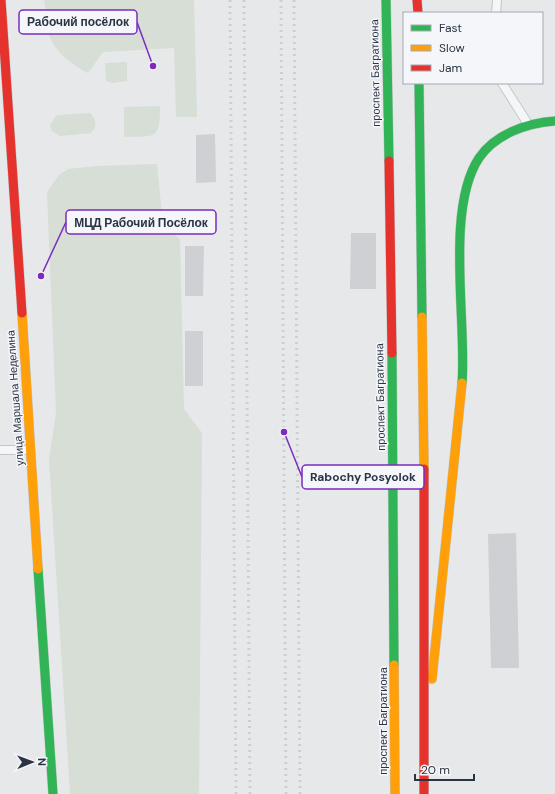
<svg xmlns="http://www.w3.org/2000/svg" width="555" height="794" viewBox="0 0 555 794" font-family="'DM Sans',sans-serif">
	<rect width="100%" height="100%" fill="#e6e8ea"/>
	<!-- green -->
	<path fill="#d6ded6" d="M44,0H194L197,117H176L174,48L103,52L88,73C72,65 52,50 48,31C46,21 46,10 44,0Z
		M127,62V81L112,83L106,81L105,63Z
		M160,106C160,140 156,136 124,137V107Z
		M90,113C96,119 98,126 91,133L60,136L52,131L50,125L57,115Z
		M157,164L163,226L180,239L184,409L202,433L199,794H70L49,459L56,413L47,192L59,175L68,169L97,166Z"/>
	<!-- building -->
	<path fill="#ced0d3" d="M215,134L216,182L196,183V135Z
		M351,233H376V289H350Z
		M185,246H204L203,296H185Z
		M185,331H203V386H185Z
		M516,533L519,668H491L488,534Z"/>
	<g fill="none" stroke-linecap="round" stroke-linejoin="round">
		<defs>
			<path id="lane" d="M496,13L497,0
				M502,83L528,124
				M0,450H29"/>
			<path id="fast" d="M386,0L389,161
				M419,83L422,317
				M392,353L394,665
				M462,383C467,323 445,209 479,158C495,134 527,123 555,121
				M38,569L53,794"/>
			<path id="slow" d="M22,313L38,569
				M422,317L424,469
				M394,665L395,794
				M432,679L462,383"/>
			<path id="jam" d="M1,0L22,313
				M417,0L418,13
				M389,161L392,353
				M424,469V794"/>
		</defs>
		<!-- lane casing -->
		<use href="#lane" stroke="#c4c6c8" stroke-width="10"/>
		<!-- fast casing -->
		<use href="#fast" stroke="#c4c6c8" stroke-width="10"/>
		<!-- slow casing -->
		<use href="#slow" stroke="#c4c6c8" stroke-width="10"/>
		<!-- jam casing -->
		<use href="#jam" stroke="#c4c6c8" stroke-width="10"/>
		<!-- lane -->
		<use href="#lane" stroke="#f5f6f7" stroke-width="8"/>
		<!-- fast -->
		<use href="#fast" stroke="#30b455" stroke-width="9"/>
		<!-- slow -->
		<use href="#slow" stroke="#ff9f0a" stroke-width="9"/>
		<!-- jam -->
		<use href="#jam" stroke="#e5322d" stroke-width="9"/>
		<!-- rail -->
		<path stroke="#cecfd2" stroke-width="3" stroke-dasharray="2 4" stroke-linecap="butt" d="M230,0L236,794
			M244,0L250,794
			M281,0L286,794
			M294,0L300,794"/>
	</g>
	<g text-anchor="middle" stroke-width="3" stroke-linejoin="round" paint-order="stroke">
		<!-- street labels -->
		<g font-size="11" fill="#2b3445" stroke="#f4f6f9">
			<text transform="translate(375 73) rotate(-91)" y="4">проспект Багратиона</text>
			<text transform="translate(380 397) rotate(-91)" y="4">проспект Багратиона</text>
			<text transform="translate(15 398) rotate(-94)" y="4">улица Маршала Неделина</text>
			<text transform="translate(383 721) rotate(-90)" y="4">проспект Багратиона</text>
		</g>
	</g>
	<!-- callouts -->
	<path fill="none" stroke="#7b2cbf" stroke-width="1.5" d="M153 66L137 22M41 276L66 222M284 432L302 477"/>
	<g fill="#7b2cbf" stroke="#f4f6f9" stroke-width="1.5">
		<circle cx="153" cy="66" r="4"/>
		<circle cx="41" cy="276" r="4"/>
		<circle cx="284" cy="432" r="4"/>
	</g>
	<g fill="#f4f6f9" stroke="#7b2cbf" stroke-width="1.5">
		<rect x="19" y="10" width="118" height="24" rx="4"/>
		<rect x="66" y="210" width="150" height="24" rx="4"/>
		<rect x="302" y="465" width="122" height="24" rx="4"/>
	</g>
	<g font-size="12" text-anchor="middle" font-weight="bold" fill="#2b3445">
		<text x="78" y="26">Рабочий посёлок</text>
		<text x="141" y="227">МЦД Рабочий Посёлок</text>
		<text x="363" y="481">Rabochy Posyolok</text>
	</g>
	<!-- legend -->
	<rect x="403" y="12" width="140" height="72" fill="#f4f6f9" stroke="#a4a8b1"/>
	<rect x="411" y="25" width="20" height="6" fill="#30b455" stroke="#a4a8b1"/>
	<text x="439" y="32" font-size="12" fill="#2b3445">Fast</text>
	<rect x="411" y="45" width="20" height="6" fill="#ff9f0a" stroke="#a4a8b1"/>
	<text x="439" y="52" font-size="12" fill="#2b3445">Slow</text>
	<rect x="411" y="65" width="20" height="6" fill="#e5322d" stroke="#a4a8b1"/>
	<text x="439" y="72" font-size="12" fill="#2b3445">Jam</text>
	<!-- north arrow -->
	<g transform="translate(32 762) rotate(89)" stroke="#f4f6f9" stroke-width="3" paint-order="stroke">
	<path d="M0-3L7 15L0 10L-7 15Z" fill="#2b3445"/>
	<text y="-6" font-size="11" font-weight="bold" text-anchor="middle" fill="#2b3445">N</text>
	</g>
	<!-- scale -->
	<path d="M415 774v6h59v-6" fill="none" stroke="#2b3445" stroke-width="2"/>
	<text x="421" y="774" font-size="12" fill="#2b3445" stroke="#f4f6f9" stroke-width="3" paint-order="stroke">20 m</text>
</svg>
